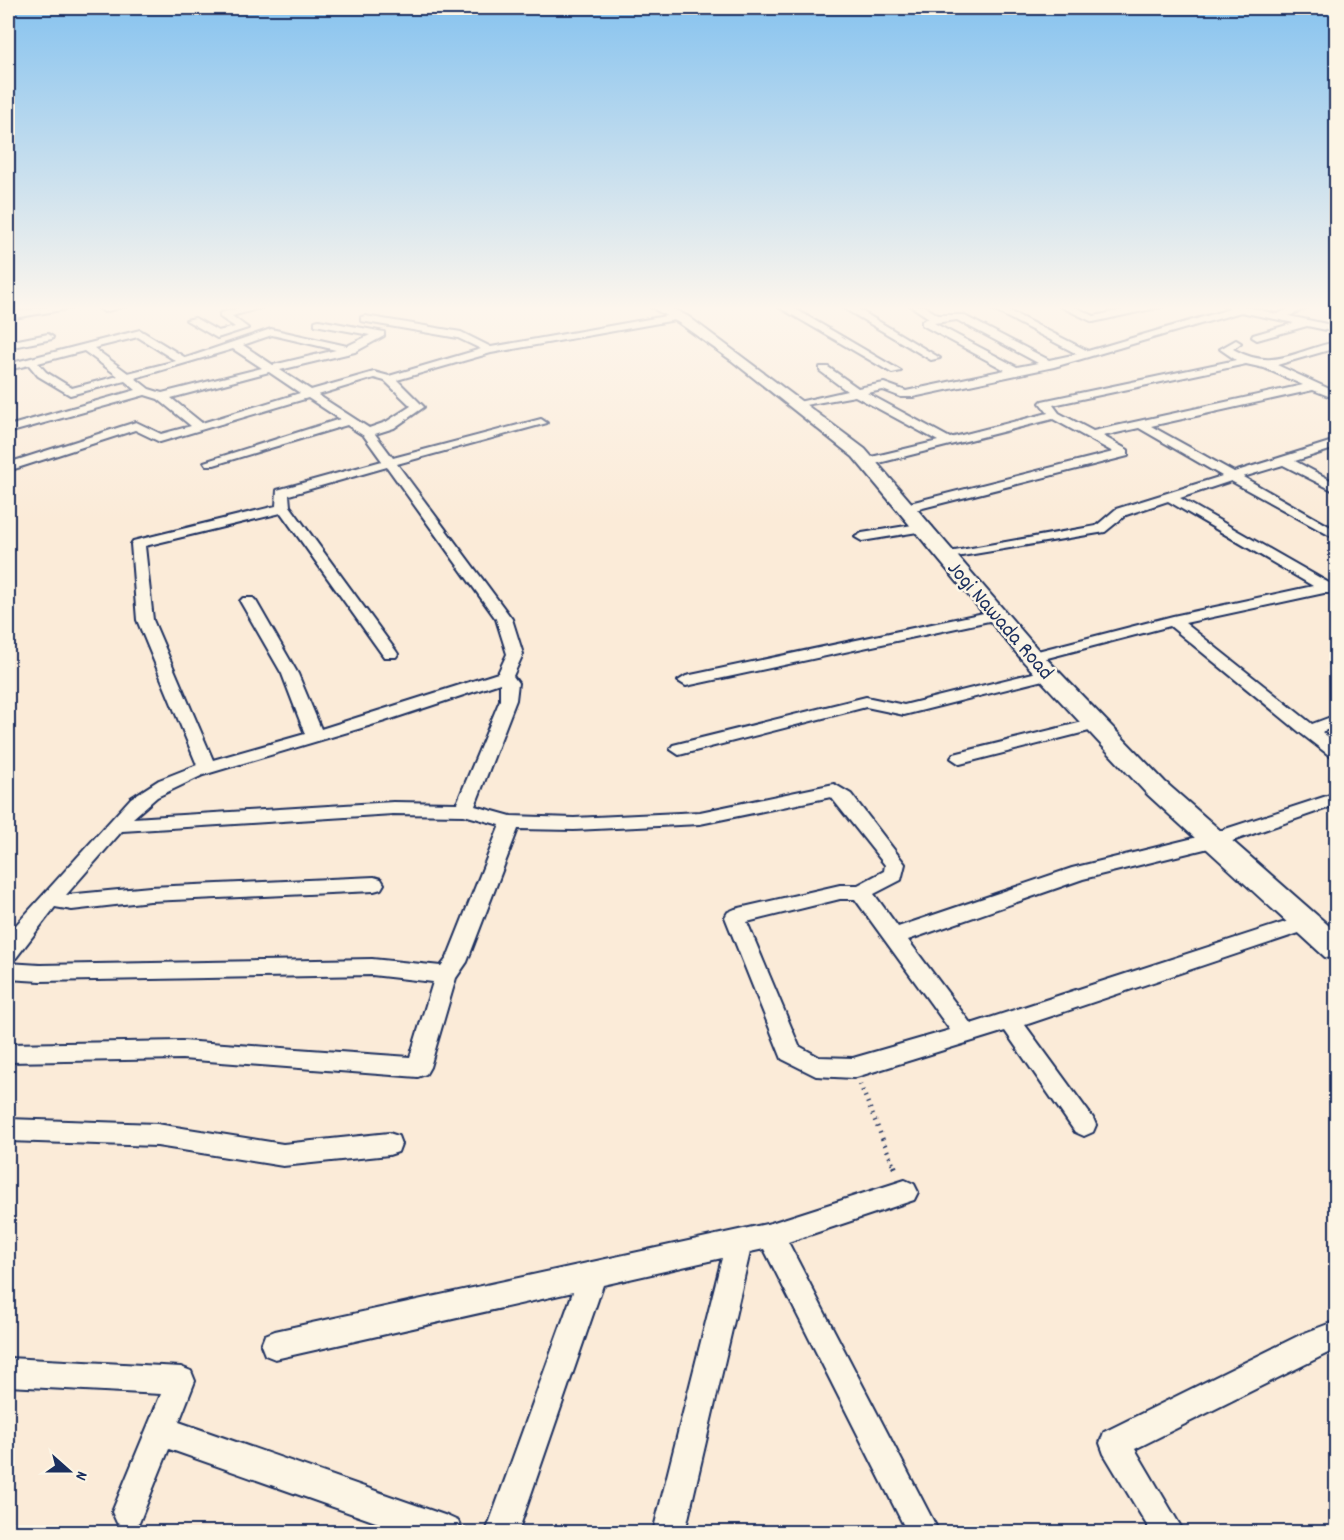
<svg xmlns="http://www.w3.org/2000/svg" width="1344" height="1540" viewBox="0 0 1344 1540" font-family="Dekko,sans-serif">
	<rect width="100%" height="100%" fill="#fbebd8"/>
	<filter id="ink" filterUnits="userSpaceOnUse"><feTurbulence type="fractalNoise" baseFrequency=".0167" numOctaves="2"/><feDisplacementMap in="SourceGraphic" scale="12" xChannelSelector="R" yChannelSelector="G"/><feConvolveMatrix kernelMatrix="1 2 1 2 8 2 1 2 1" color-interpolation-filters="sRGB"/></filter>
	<g filter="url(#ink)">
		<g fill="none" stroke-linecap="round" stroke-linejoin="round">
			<defs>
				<path id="street" d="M55,306H85L8,319V313Z
					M96,306H126L104,312Z
					M248,306H267L232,316L248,328L217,338L186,320L195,318L218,331L235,327L220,317V313Z
					M777,306H790L901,371L892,373Z
					M840,306H853L940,358L931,360Z
					M911,306H924L938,315H963L1049,360L1077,354L986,306H999L1088,351L1230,309L1223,306H1243L1277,314L1296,306H1311L1289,316L1336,326V332L1307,326L1257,340L1252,337L1253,335L1294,323L1241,312L1054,367L913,397H901L883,390L867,393L950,438L1048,413L1040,403L1042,401L1236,360L1220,349L1236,340L1241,343L1233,349C1274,372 1295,350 1336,342V348L1277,365L1336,392V399L1313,390L1151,426L1234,472L1336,440V448L1295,461L1336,483V492L1283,465L1243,477L1336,530V539L1231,481L1180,498L1329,583L1336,582L1335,593H1324L1185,623L1312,724L1336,715V726L1322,732L1336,743V757L1330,756L1303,735L1170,626L1032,662L1026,660L1024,657L1026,654L1173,616L1313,586L1168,501L1126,515L1105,532L944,559L942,556L949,552L1096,526L1116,509L1222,476L1139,428L1103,436L1128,450V456L907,512L902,511V505L1113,452L1053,419L867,466L863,465V459L938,441L855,396L794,407V403L847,391L820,371V367H828L858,388L884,383L906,391L1005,370L922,325V321L929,318ZM957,320L1038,363L1017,367L934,323ZM1246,364L1264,368L1303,385L1093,431L1059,413L1053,405Z
					M1059,306H1073L1094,316L1142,306H1165L1093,322Z
					M677,314L682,317L681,319L491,353L397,380L424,407L394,428L375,434L393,458L541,419L547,423L397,464L512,619L523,654L513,676L518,683L516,700L475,806L511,816L574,818L700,812L834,784L851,794L905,864L901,880L874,894L898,927L1072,868L1210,834L1336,793V805L1221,845L1083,879L908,940L971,1024L1307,915L1314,918L1317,923L1314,928L1025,1025L1093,1118L1096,1125L1093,1132L1084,1136L1075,1132L1005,1031L853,1078L816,1076L782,1059L725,917L728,912L735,909L840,885H858L884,871L885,865L831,797L700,824L574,830L518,829L467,962L456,978L430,1067L426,1074L418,1077L182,1059L8,1062V1044L182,1041L410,1057L433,982L372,975L40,981L8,979V963L40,965L372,959L441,966L447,958L500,825L464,815L393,814L122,831L66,895L150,887L374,877L381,879L384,884L381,889L374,891L150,901L72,910L55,907L16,958L8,960V936L16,925L131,798L159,780L197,765L137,620L131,544L133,541L276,506L277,490L382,461L364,436L347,425L214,465H206L204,462L340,419L308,398L160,442L135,430L8,471V463L136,422L161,434L191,426L158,399L145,395L8,433V426L136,390L125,381L70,395L38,376L29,365L8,370V364L140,330L186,358L271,329L347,346L370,335L315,325V321L319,320L384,332V336L355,352L280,370L311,390L374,372L389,376L481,349L458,338L361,321V317L365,316L461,332L491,347ZM272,335L336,350L273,365L243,345ZM138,337L176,361L128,373L94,348ZM233,349L262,368L162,393L149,389L135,378ZM84,351L118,376L72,388L46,372L38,363ZM269,372L300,393L202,423L171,398ZM374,378L385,381L411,406L386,422L369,428L318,395ZM387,467L496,619L507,654L498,673L321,729L298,674L256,601L253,598H243L240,601L282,674L305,734L213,760L153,620L145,546L281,513L384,657H396L398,654L396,651L290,506L289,495ZM500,683V700L457,803L393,802L133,818L157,797L203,775L385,721ZM840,899H855L950,1030L853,1058L819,1057L799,1046L747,922Z
					M48,334L53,337L52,339L8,348V342Z
					M925,523L932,527L930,530L862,541L855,537L862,533Z
					M998,610L1006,615L1003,618L686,686L678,681L686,676Z
					M1049,669L1055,671L1057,674L1055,677L904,715L866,707L679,755L670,749L673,745L866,697L904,705Z
					M1095,719L1104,724L1101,728L960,764L951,758L954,754Z
					M8,1119L157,1124L283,1144L389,1133L398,1136L401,1144L398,1152L389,1155L283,1166L157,1146L8,1141Z
					M905,1180L914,1184L918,1192L914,1200L788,1242L939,1532H907L764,1249L750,1252L685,1532H653L722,1258L603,1285L518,1532H486L573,1292L275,1359L265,1355L261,1345L265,1335L275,1331L771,1223Z
					M1336,1321V1349L1135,1449L1184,1532H1151L1104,1454L1100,1443L1104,1432L1302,1334Z
					M8,1358L181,1367L191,1371L195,1381L179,1422L447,1516L458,1521L463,1532H404L169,1449L139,1523L128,1528L117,1523L112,1512L161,1394L8,1386Z"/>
				<path id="secondary" d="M649,306H668L689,317L865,449L1040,652L1165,782L1336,932V960L1325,957L1147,794L1024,662L853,457L731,360L679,323Z"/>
			</defs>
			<!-- street casing -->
			<use href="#street" stroke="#1b2f5e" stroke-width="4"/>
			<!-- secondary casing -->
			<use href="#secondary" stroke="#1b2f5e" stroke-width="4"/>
			<!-- path-far1 -->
			<path stroke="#1b2f5e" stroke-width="4.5" stroke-dasharray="1.5 5" stroke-linecap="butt" d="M860,1084L894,1167"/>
			<!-- path -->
			<path stroke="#1b2f5e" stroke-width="6" stroke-dasharray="2 7" stroke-linecap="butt" d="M894,1166L897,1174"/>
			<!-- street -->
			<use href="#street" fill="#fcf5e5" fill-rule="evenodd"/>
			<!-- secondary -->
			<use href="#secondary" fill="#fcf5e5" fill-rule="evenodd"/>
		</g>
	</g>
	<!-- sky -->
	<linearGradient id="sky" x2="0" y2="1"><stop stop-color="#87c3ef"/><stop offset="0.59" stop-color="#fdf6ed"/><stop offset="1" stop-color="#fdf6ed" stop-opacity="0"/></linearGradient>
	<rect width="1344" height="522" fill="url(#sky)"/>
	<g text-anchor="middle" stroke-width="5" stroke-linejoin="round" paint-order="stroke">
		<!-- street labels -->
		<g font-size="22" fill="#1b2f5e" stroke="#fcf5e5">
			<text transform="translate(1002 619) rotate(49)" y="8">Jogi Nawada Road</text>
		</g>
	</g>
	<!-- margin -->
	<rect width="1344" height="1540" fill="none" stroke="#fcf5e5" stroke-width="30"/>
	<rect x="15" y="15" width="1314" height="1510" fill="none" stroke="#1b2f5e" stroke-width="2" filter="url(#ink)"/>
	<!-- north arrow -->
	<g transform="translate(69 1471) rotate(111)" stroke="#fcf5e5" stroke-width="4.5" paint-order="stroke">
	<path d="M0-4.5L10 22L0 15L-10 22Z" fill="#1b2f5e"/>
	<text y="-9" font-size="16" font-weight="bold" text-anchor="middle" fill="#1b2f5e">N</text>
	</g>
</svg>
